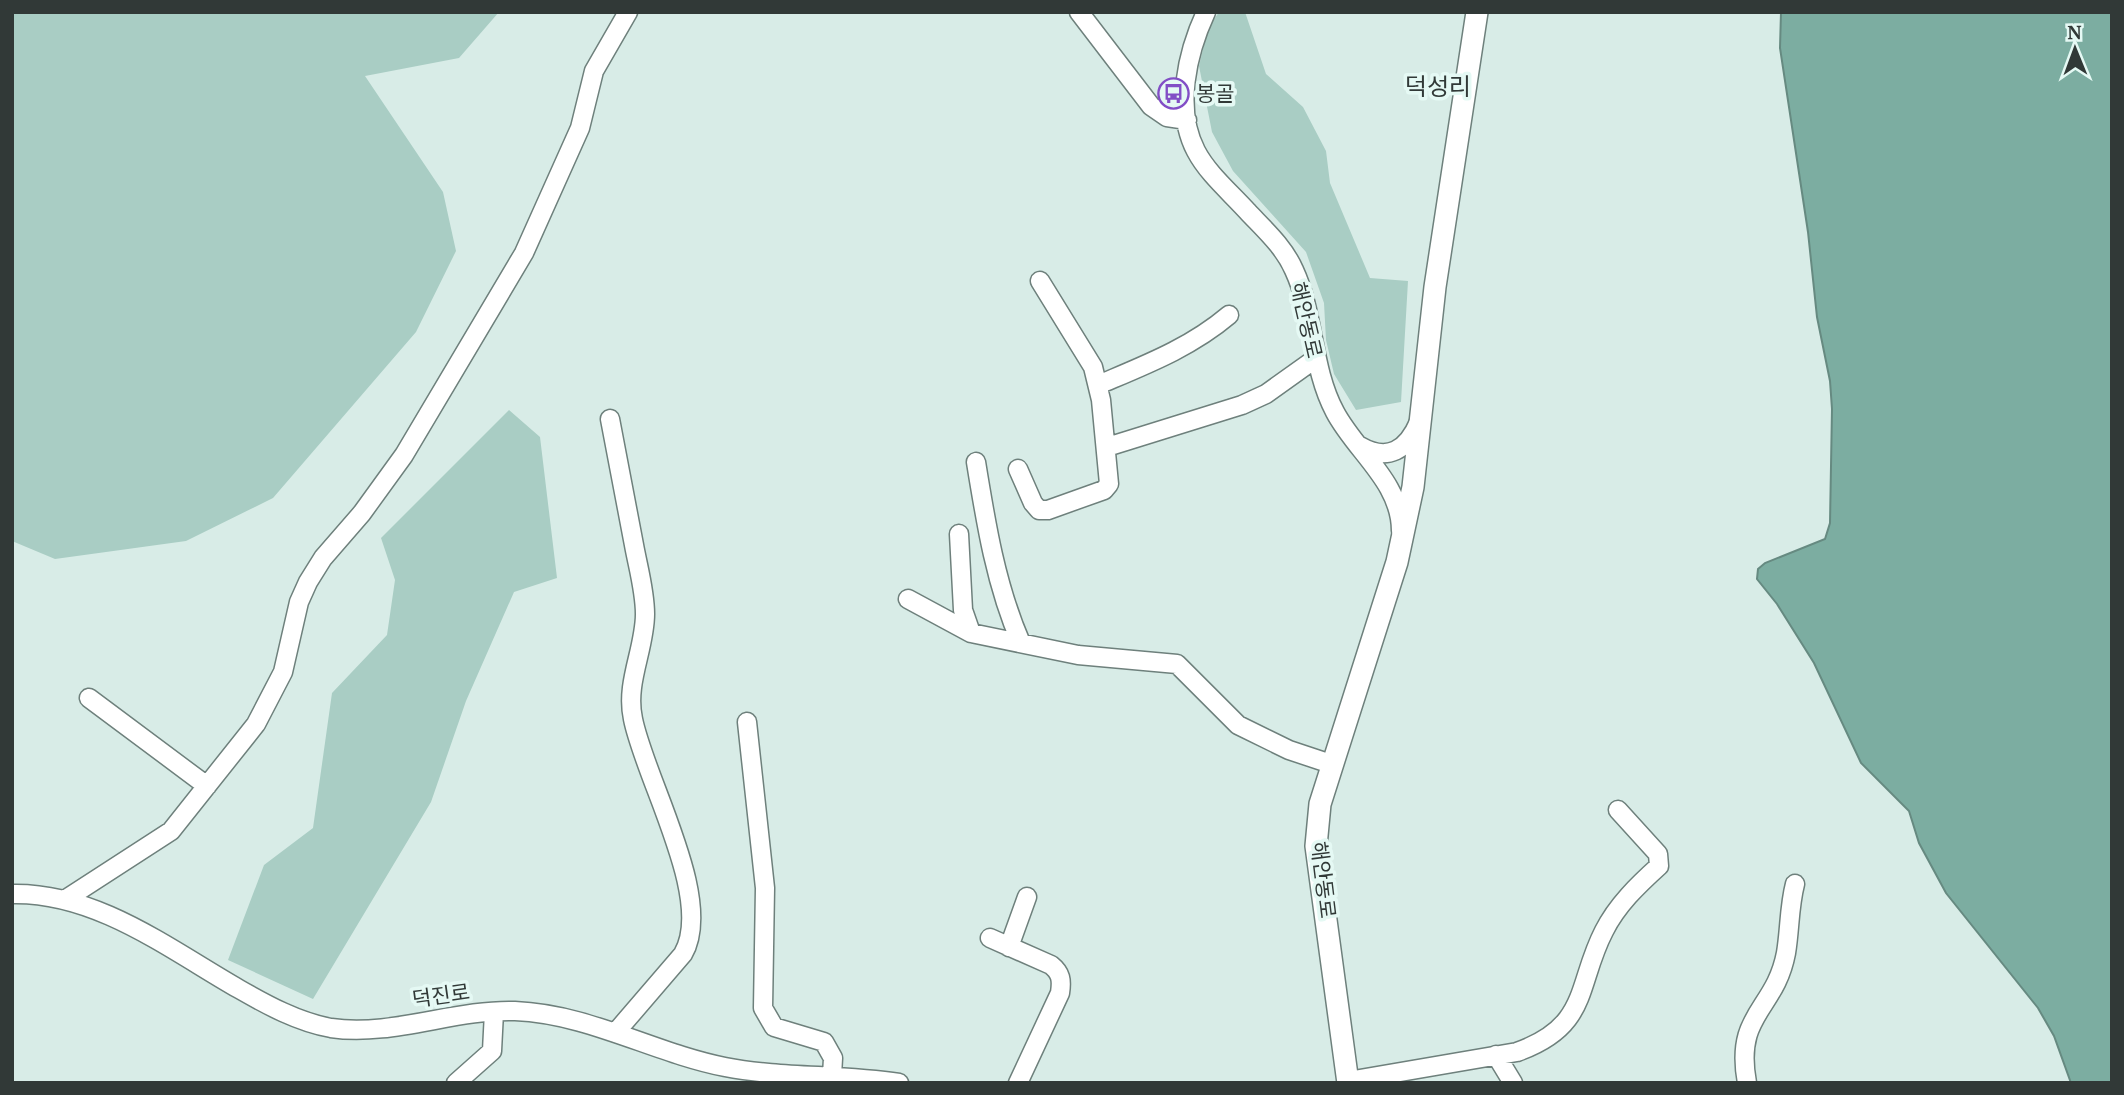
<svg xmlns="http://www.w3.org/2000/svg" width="2124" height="1095" viewBox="0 0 2124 1095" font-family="'PT Serif','Noto Sans KR',serif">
	<rect width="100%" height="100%" fill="#d8ece7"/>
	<!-- green -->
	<path fill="#a9cdc4" d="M12,12H499L459,58L365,76L443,192L456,251L416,332L273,498L186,541L55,559L12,541Z
		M1219,12H1245L1266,74L1303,107L1326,151L1330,183L1370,278L1408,281L1401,402L1356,410L1334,374L1326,340L1324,303L1306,252L1233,171L1212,132L1199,66L1208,28Z
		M509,410L540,437L557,578L514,592L466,701L431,802L313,999L228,960L264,865L313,828L332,693L387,635L395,580L381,538Z"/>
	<!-- water -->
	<path fill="#7cada1" stroke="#668a81" stroke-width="2" d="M1781,12H2112V1083H2071L2054,1036L2038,1008L1946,893L1919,843L1909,811L1861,763L1814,663L1777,604L1757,579L1758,569L1765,563L1825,539L1830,523L1832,409L1830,381L1817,317L1808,232L1780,48Z"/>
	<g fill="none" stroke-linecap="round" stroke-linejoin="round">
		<defs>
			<path id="minor" d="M1079,12L1151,106L1167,117L1187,120
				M1206,12C1187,53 1174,109 1196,151C1208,174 1231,193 1248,212C1265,230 1284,247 1294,270C1315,315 1311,367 1335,412C1356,452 1401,482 1401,531
				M1098,385C1145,365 1190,348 1229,315
				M610,419C618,461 626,503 634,545C638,567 645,591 645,614C645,649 625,683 633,719C645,780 715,899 683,954L616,1032
				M1360,446C1388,462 1407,450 1419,422
				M1107,447L1242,405L1266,394L1315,359
				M976,462C986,524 996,586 1021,643
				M1018,469L1033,503L1039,510H1048L1104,490L1109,484L1101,400L1093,367L1040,281
				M959,534L963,610L971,633
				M908,599L971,633L1078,655L1177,664L1238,725L1289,750L1331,764
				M89,698L207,786
				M747,722L765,888L763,1008L774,1027L824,1042L833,1058L832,1076
				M12,894C96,892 169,949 239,989C267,1005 298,1022 331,1028C392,1037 454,1009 515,1011C589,1014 654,1053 725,1067C782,1078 841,1074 899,1083
				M66,899L171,831L256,724L283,672L299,602L308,582L323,558L362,513L404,455L524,253L580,128L594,71L628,12
				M990,938L1051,965C1061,973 1062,980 1060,993L1018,1083
				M1009,947L1027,897
				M1496,1055L1513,1083
				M1348,1081L1517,1052C1590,1026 1576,985 1604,931C1617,905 1638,885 1659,866L1658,854L1618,810
				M456,1083L492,1051L494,1012
				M1747,1083C1734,1013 1775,1011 1786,953C1790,929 1789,907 1795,884"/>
			<path id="major" d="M1348,1083L1316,846L1320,804L1397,562L1413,487L1435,287L1477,12"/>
		</defs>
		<!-- minor casing -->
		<use href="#minor" stroke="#6e807c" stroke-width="21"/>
		<!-- major casing -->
		<use href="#major" stroke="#6e807c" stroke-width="24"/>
		<!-- minor -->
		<use href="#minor" stroke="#fff" stroke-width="18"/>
		<!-- major -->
		<use href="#major" stroke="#fff" stroke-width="21"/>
	</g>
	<!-- icons -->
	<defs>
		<symbol id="bus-ring" viewBox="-11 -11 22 22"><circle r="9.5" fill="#e5f9f4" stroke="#824ec6" stroke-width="1.5"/><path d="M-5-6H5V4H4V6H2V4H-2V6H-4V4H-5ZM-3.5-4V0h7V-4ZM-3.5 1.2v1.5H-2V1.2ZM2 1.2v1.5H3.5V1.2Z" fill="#824ec6"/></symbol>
	</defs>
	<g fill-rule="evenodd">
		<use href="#bus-ring" x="1156" y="76" width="35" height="35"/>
	</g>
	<g text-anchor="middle" stroke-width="7" stroke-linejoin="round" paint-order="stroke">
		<!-- poi labels -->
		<g font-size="21" fill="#313937" stroke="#e5f9f4" text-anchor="start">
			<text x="1196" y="101">봉골</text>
		</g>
		<!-- street labels -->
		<g font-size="21" fill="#313937" stroke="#e5f9f4">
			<text transform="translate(1306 320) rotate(77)" y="7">해안동로</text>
			<text transform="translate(1323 880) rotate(83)" y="7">해안동로</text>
			<text transform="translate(441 996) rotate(-8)" y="7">덕진로</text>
		</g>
		<!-- quarter labels -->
		<g font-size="24" fill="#313937" stroke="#e5f9f4">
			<text x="1438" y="95">덕성리</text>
		</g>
	</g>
	<!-- border -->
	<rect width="2124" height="1095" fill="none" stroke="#313937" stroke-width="28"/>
	<!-- north arrow -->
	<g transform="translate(2075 49) rotate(359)" stroke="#e5f9f4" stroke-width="5" paint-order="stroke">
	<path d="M0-5L12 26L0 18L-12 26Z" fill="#313937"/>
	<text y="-10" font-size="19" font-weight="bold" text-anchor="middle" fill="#313937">N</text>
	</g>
</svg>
